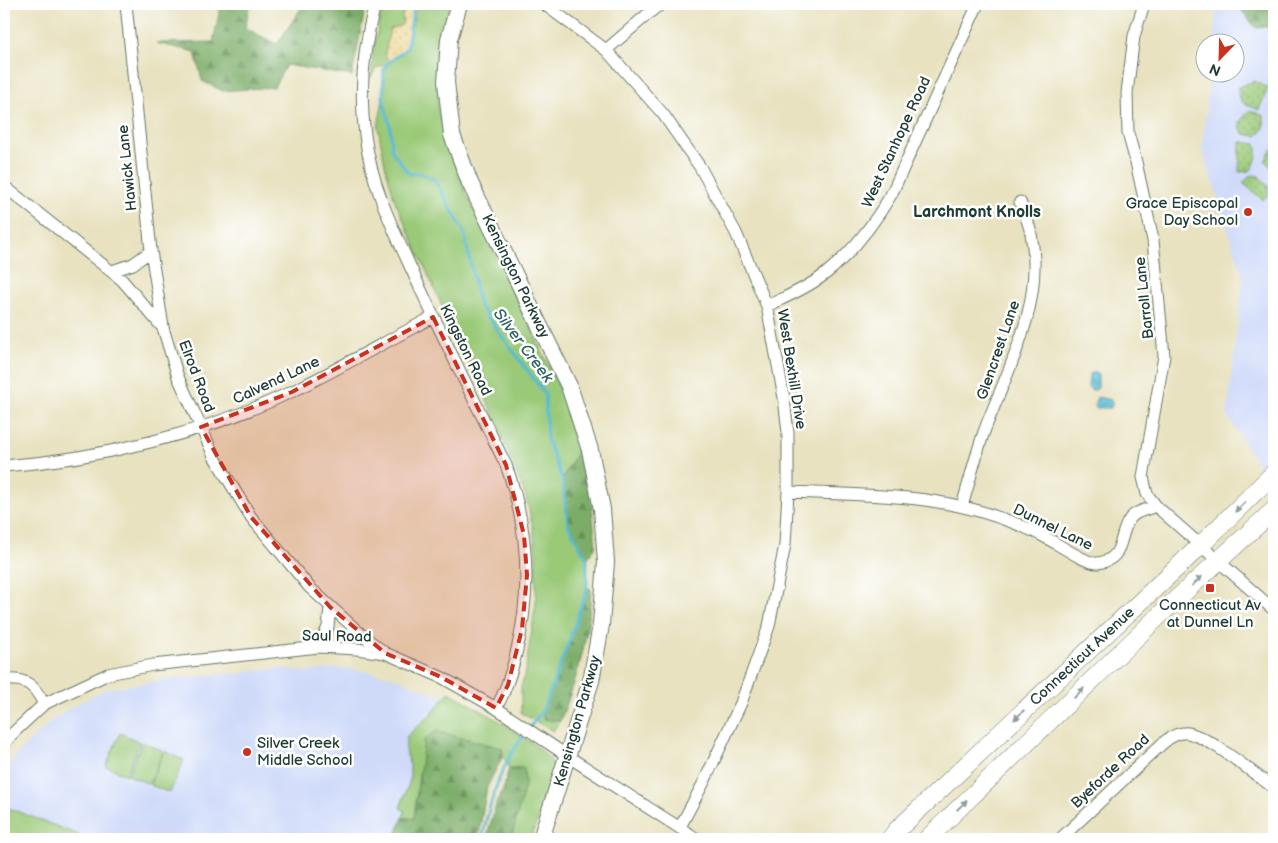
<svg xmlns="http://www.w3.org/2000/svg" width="1278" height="843" viewBox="0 0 1278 843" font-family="'Balsamiq Sans',sans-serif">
	<defs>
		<pattern id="forest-firs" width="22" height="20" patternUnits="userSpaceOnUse" patternTransform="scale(1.25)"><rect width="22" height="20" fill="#7bad68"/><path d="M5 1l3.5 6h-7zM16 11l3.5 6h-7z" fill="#648e56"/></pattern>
		<pattern id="sand-dots" width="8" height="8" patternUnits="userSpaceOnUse" patternTransform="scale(1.25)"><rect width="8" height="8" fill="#eeda9e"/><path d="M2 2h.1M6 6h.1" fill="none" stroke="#ccbc89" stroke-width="1.8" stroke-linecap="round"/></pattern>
		<pattern id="park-dots" width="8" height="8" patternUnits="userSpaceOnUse" patternTransform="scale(1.25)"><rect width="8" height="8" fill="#9ac977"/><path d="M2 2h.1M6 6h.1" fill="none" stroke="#7da462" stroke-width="1.8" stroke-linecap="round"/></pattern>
		<pattern id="water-waves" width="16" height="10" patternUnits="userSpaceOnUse" patternTransform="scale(1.25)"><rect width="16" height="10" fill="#54b9d3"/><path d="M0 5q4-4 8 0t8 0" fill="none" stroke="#4598ac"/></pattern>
	</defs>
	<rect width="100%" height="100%" fill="#fff"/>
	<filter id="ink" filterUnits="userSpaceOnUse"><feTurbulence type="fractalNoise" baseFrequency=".02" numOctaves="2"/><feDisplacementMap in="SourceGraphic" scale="10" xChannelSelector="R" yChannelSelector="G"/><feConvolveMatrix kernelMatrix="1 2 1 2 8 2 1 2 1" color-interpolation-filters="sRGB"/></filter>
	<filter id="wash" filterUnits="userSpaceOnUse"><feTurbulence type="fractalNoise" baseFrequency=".0096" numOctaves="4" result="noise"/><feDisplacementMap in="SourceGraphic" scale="20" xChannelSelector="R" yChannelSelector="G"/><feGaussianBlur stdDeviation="1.12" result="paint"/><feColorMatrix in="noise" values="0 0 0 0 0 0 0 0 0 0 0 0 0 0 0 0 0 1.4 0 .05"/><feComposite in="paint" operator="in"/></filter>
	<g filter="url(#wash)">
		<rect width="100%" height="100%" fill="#e8e2c0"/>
		<!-- built -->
		<path fill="#cfdaf9" d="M1243,4H1274V453L1260,468L1227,415L1243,277L1202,148L1210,73L1236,72V42H1213L1216,11Z
			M285,668L307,672L333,668L350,669L391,676L437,695L446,697L490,719L432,839H4V774L15,756L36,735L50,722L68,709L106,689L163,680L229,673L239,674L251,671Z"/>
		<!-- green -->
		<path fill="#9ac977" stroke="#5c8356" d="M383,4H406L402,17L403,19L402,25L390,29L385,53L407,48L417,4H450L444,24L437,64L438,105L444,135L466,193L560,389L580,448L562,479L568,525L587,559V588L543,719L560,721L553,731L521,713V688L526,667L536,603V553L533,527L526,497L492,411L447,317L395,201L385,165L378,127L383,99L384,69L387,64L376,68L371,78L373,52Z
			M449,692C468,703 552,748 553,767C554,786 537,820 530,839H511L524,768H509L503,756L502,748L419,773L414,819L403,817L405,811L400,808L410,780V766L405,750L407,736L432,713Z
			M120,733L140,742L126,775L106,766Z
			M142,742L163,751L149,784L128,775Z
			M164,751L184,760L170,793L150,785Z
			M6,807L90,839H4V813Z"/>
		<!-- forest -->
		<path fill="url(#forest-firs)" stroke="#4d754e" d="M221,4H250L245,28L277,44L304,4H366L352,76L286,65L274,87L223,91L202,81L195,52L156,43L213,42Z
			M1236,4H1274V26L1256,28Z
			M580,448L592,506L596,546L587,559L568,525L562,479Z
			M587,588L591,589C590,633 577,681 560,721L543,719V710L567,647Z
			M436,731L502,748L503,756L487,787L478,839H394L403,817L414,819L424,740Z
			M509,768H524L525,786L511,839H486L497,801L503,790Z"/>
		<!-- sand -->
		<path fill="url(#sand-dots)" stroke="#868c69" d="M406,4H410L413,11L407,48L388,63L385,53L390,29L402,25L403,19L402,17Z"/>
		<!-- park -->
		<path fill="url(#park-dots)" stroke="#5c8356" d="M1255,81L1268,88L1259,110C1245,104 1238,104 1238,87Z
			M1250,110L1264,116V128L1257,136C1244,134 1241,136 1240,121Z
			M1242,142L1256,144C1259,153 1256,165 1250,171L1239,172L1240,143Z
			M1272,149L1274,151V170L1265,161Z
			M1251,175L1259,176L1268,186V195L1263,200L1243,183Z"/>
		<!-- water -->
		<path fill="url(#water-waves)" stroke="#3a7b84" d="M1092,373H1097L1098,375V388L1096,390H1091L1088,387L1089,374Z
			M1097,397L1111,400L1113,403L1111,408H1096L1094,405Z"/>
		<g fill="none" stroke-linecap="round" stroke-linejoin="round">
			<!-- stream -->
			<path stroke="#54b9d3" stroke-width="3" d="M414,4L407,48L388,63L384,69L383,99L390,125L392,151L409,174L420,173L435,180L464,232L479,305L545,394L547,439L562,479L568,525L587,559V588L567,647L543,710L530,727
				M482,839C490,801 501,763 526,732"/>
		</g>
	</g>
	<g filter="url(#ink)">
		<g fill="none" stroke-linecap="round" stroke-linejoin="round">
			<defs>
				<path id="street" d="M126,4L151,251L163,327
					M375,4C364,45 359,92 365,135C371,185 394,231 415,277C444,340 475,402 506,465C528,526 532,591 516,654C511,674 506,691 496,708
					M544,4L606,50L663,114L700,167L736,233L767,306L784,398L788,433V492L785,545L769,626L741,703L704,782L680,827
					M1144,4L1134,36L1127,93L1128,133L1136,162L1153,240L1164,356L1143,477L1147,494L1156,506L1274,610
					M606,50L655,8L663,4
					M4,186L122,280L163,328L178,377L215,458L251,517L310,588L361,634L385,653
					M112,271L133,264L151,251
					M767,306C786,297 807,288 824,275C852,253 873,225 891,195L978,4
					M4,466C98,459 207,433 293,391C340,368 387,341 433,317
					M788,492C860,495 934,493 1003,519C1016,523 1029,529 1041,535C1054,541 1087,565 1098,563C1125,559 1118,537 1129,520C1135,511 1146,510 1156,506
					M962,506C970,480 976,454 985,429C1009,367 1045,302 1031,234C1029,223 1024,212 1020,202
					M319,647L328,627L330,607
					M4,680C27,678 34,685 44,704
					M4,744L12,734L44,704L108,674L153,665L319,647L357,649L385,653L441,677L496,708L569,757L697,839
					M1060,839L1163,743C1169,738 1179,732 1188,733C1210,737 1254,774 1274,788"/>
				<path id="secondary" d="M459,4L449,39L446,82L452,135L470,183L569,386L590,450L602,509L606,562L601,625L591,681L541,839"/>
				<path id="primary" d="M890,839L897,830L1201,545L1274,473
					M927,839L1168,607L1274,510"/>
			</defs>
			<!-- street casing -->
			<use href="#street" stroke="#657765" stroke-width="13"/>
			<!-- secondary casing -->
			<use href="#secondary" stroke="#657765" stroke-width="18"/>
			<!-- primary casing -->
			<use href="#primary" stroke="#657765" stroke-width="19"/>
			<!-- street -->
			<use href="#street" stroke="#fff" stroke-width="11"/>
			<!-- secondary -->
			<use href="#secondary" stroke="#fff" stroke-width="16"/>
			<!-- primary -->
			<use href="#primary" stroke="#fff" stroke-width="18"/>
		</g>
		<!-- one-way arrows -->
		<defs><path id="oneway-solid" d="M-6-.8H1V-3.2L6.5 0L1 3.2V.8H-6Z" transform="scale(1.25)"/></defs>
		<g fill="#8f9e9a">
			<use href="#oneway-solid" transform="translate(1240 507) rotate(136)"/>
			<use href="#oneway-solid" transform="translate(1197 581) rotate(-43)"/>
			<use href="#oneway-solid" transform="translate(1079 693) rotate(-44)"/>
			<use href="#oneway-solid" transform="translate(1019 715) rotate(136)"/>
			<use href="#oneway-solid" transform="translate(962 805) rotate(-44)"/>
		</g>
	</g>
	<!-- marked area -->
	<path fill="#c8321e" fill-opacity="0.2" stroke="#c8321e" stroke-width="4" stroke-dasharray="10 6" stroke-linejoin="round" d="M433,317L506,465L524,535L527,575L522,629L508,685L496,708L441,677L385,653L330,607L251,517L201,427L292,392Z"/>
	<!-- markers -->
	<g fill="#c8321e" stroke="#fff" stroke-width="2">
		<circle cx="1248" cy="212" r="5"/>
		<rect x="1205" y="583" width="10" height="10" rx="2.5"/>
		<circle cx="247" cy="752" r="5"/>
	</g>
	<g text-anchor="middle" stroke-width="5" stroke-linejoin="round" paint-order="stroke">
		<!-- street labels -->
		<g font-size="15" fill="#1f3d34" stroke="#fff">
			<text transform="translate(896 142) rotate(-65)" y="5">West Stanhope Road</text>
			<text transform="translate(127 168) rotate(-96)" y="5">Hawick Lane</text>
			<text transform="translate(516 276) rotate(64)" y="5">Kensington Parkway</text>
			<text transform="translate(1144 298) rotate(-96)" y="5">Barroll Lane</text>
			<text transform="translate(466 350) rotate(64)" y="5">Kingston Road</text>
			<text transform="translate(998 350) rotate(-71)" y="5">Glencrest Lane</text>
			<text transform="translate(792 369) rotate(81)" y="5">West Bexhill Drive</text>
			<text transform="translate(197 376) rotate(69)" y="5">Elrod Road</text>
			<text transform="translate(276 380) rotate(-25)" y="5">Calvend Lane</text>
			<text transform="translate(1053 527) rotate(26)" y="5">Dunnel Lane</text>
			<text transform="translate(337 636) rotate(1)" y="5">Saul Road</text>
			<text transform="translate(1082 656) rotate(-43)" y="5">Connecticut Avenue</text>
			<text transform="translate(577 721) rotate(-74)" y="5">Kensington Parkway</text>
			<text transform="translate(1110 771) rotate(-43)" y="5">Byeforde Road</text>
		</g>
		<!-- poi labels -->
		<g font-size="15" fill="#1f3d34" stroke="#fff" text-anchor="end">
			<text x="1238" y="208">Grace Episcopal<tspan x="1238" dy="17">Day School</tspan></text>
			<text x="1210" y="610" text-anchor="middle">Connecticut Av<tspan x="1210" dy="17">at Dunnel Ln</tspan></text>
			<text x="257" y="748" text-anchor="start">Silver Creek<tspan x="257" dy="17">Middle School</tspan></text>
		</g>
		<!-- neighbourhood labels -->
		<g font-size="16" font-weight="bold" fill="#1f3d34" stroke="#fff">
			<text x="977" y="217">Larchmont Knolls</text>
		</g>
		<!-- water labels -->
		<g font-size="16" font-style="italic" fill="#2f6264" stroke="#fff">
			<text transform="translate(524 345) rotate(53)" y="6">Silver Creek</text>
		</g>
	</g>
	<!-- margin -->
	<rect width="1278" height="843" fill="none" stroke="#fff" stroke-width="20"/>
	<!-- north arrow -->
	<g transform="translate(1220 58) rotate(203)"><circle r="24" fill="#ffffff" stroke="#a5b1ae"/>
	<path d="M0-4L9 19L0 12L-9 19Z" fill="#c8321e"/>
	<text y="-8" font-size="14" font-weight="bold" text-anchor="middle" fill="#1f3d34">N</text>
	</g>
</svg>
